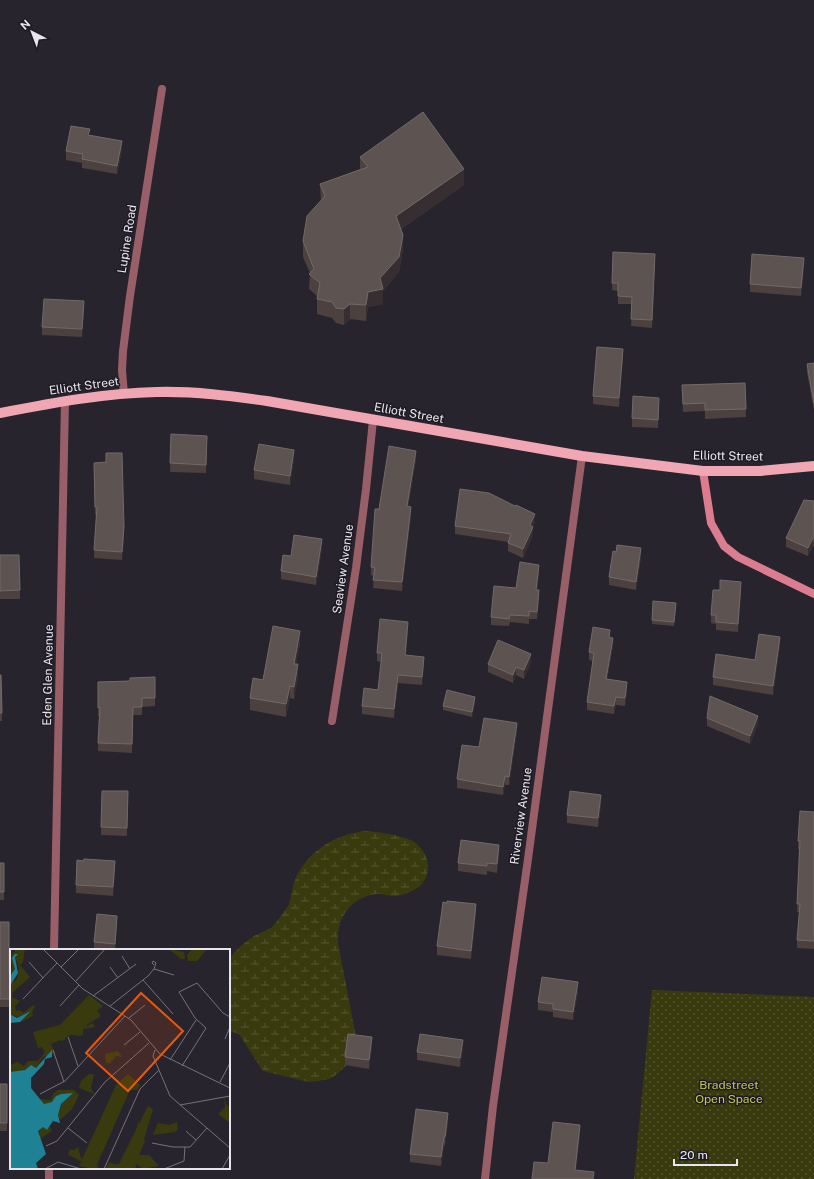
<svg xmlns="http://www.w3.org/2000/svg" width="814" height="1179" viewBox="0 0 814 1179" font-family="'Public Sans',sans-serif">
	<defs>
		<pattern id="wetland-marsh" width="20" height="14" patternUnits="userSpaceOnUse"><rect width="20" height="14" fill="#393b0e"/><path d="M1 5h8M5 5V1M11 12h8M15 12V8" fill="none" stroke="#565731"/></pattern>
		<pattern id="park-dots" width="8" height="8" patternUnits="userSpaceOnUse"><rect width="8" height="8" fill="#393b0e"/><path d="M2 2h.1M6 6h.1" fill="none" stroke="#565731" stroke-width="1.8" stroke-linecap="round"/></pattern>
	</defs>
	<rect width="100%" height="100%" fill="#27242e"/>
	<!-- wetland -->
	<path fill="url(#wetland-marsh)" d="M366,831C380,832 392,834 405,838C407,839 411,840 413,841C422,847 428,857 428,867C428,874 425,881 420,886C415,890 401,897 395,896C389,896 383,894 377,894C351,896 336,919 338,943L356,1037L347,1065L336,1075L329,1079L318,1081L308,1082L263,1071L239,1034L229,1031C229,1015 229,999 229,983C229,976 228,968 229,961C231,953 248,940 254,936C259,933 266,931 271,928C274,926 288,907 289,904C291,897 292,890 294,883C305,852 335,834 366,831Z"/>
	<!-- park -->
	<path fill="url(#park-dots)" d="M652,990L814,997V1179H634Z"/>
	<g fill="none" stroke-linecap="round" stroke-linejoin="round">
		<!-- minor -->
		<path stroke="#995f69" stroke-width="8" d="M124,394L122,370L123,351L130,296L162,89
			M332,721L356,568L366,489L373,420
			M54,950L65,401
			M49,1179V1168
			M485,1179L493,1106L528,859L582,456"/>
		<!-- secondary -->
		<path stroke="#db7d8e" stroke-width="8" d="M703,471L711,523L724,546L738,557L814,594"/>
		<!-- primary -->
		<path stroke="#f1a7b3" stroke-width="10" d="M0,413C52,403 104,393 157,392C194,391 231,396 267,401L582,456L703,471H760L814,466"/>
	</g>
	<!-- wall -->
	<path fill="#4c413e" d="M90,135L122,150L117,174L82,168V163L66,160V151Z
		M360,157L464,185L401,229L403,250L399,272L383,291V304L368,307L366,321L350,319L344,325L336,323L332,318L317,314V296L309,289L310,273L303,257V241L321,201L320,184L360,169Z
		M655,262L652,328L631,326L632,304H618V291L612,290V283Z
		M804,266L801,296L750,292V284Z
		M84,309L82,337L42,335V327Z
		M623,357L619,407L593,404V396Z
		M814,363V411L807,372V364Z
		M745,383L746,417L705,419V411L683,412L682,385Z
		M659,406L658,428L632,427V418Z
		M171,434L207,444L206,473L170,472Z
		M294,459L290,485L254,479V470Z
		M416,459L408,507L411,515L402,591L373,588L374,576L371,575V567L379,509Z
		M94,463L124,536L122,560L94,558L96,515H95Z
		M814,501V547L813,546L808,556L786,547V538Z
		M535,522L533,527V535L523,558L508,551V542L455,534V526Z
		M322,548L316,585L281,579V571L291,556Z
		M0,555L20,590V599H0Z
		M641,557L636,590L609,585V577Z
		M539,572L537,590L539,598L537,619H529V624L510,622L509,626L491,625V617L516,588Z
		M720,590L741,591L738,632L716,630V624L711,623V615Z
		M676,607L674,626L652,624V620Z
		M408,630L406,655L424,665L422,685L398,683L394,718L362,714V706L378,690L381,662L377,661V653Z
		M610,637L613,646L607,679L627,690L625,706L616,705L614,714L587,710V702L593,661L589,660V652Z
		M300,643L296,664L298,676L294,699L290,698L286,717L250,710V698L263,680Z
		M780,645L773,695L713,685V677L755,660Z
		M531,662L524,679L516,675L513,683L488,672V664Z
		M0,675H1L2,721H0Z
		M155,677V706L142,707V715H133L132,753L98,751L99,716H98V682L130,681Z
		M475,701L472,717L443,710V706Z
		M707,718L758,724L750,744L707,726Z
		M517,731L509,785H505L503,795L457,788V779L479,747Z
		M102,791H128L127,836L101,835Z
		M601,804L598,827L567,823V815Z
		M814,812V949L797,948V940L800,912H797L799,849H798V841Z
		M499,853L497,873L487,871V875L458,871V863Z
		M83,861L115,870L113,896L76,893V885Z
		M0,863H4V900H0Z
		M476,913L471,959L437,955V946Z
		M0,922L9,973H11V1007H0Z
		M117,924L115,950H94V942Z
		M578,991L573,1020L553,1017V1012L538,1010V1002Z
		M372,1045L369,1069L345,1065V1057Z
		M463,1048L460,1067L417,1060V1052Z
		M0,1084H7V1131H0Z
		M448,1121L445,1146L444,1145L441,1166L410,1162V1154Z
		M101,1168H126V1170L101,1169Z"/>
	<!-- shaded-wall -->
	<path fill="#362e30" d="M122,141V150L117,174V166Z
		M464,169V185L396,232V216Z
		M403,235V250L399,272L383,291V304L368,307L366,321V305L368,292L380,278Z
		M655,254V262L652,328V320Z
		M804,258V266L801,296V288Z
		M84,301V309L82,337V329Z
		M350,304V319L344,325V309Z
		M623,349V357L619,407V398Z
		M294,450V459L290,485V476Z
		M416,451V459L407,515V506Z
		M411,507V515L402,591V582Z
		M535,514V522L533,527V535L523,558V549L530,525Z
		M124,527V536L122,560V552Z
		M813,538V546L808,556V548Z
		M322,539V548L316,585V577Z
		M641,548V557L636,590V582Z
		M539,565V572L536,598V590Z
		M741,582V591L738,632V624Z
		M539,590V598L537,619V612Z
		M408,622V630L405,663V655Z
		M300,631V643L294,676V664Z
		M780,637V645L773,695V686Z
		M613,638V646L606,687V679Z
		M531,654V662L524,679V670Z
		M424,657V665L422,685V677Z
		M298,664V676L294,699V687Z
		M516,667V675L513,683V675Z
		M398,675V683L394,718V709Z
		M627,682V690L625,706V698Z
		M290,686V698L286,717V704Z
		M475,697V701L472,717V712Z
		M616,697V705L614,714V706Z
		M758,716V724L750,744V736Z
		M517,723V731L509,785V777Z
		M505,776V785L503,795V787Z
		M601,795V804L598,827V818Z
		M499,845V853L497,873V864Z
		M115,861V870L113,896V887Z
		M476,904V913L471,959V951Z
		M117,916V924L115,950V944Z
		M578,982V991L573,1020V1012Z
		M372,1037V1045L369,1069V1060Z
		M463,1040V1048L460,1067V1058Z
		M448,1113V1121L445,1146V1137Z
		M580,1125V1138L575,1179V1170Z
		M444,1137V1145L441,1166V1157Z"/>
	<!-- building -->
	<path fill="#5d5351" stroke="#726a69" d="M423,112L464,169L396,216L403,235L399,257L380,278L383,289L368,292L366,305L350,304L344,309L336,308L332,302L317,299L320,283L309,274L314,269L303,241L307,216L325,196L320,184L368,167L360,157Z
		M71,126L90,129L88,135L122,141L117,166L82,159L83,154L66,151Z
		M613,252L655,254L652,320L631,319L632,297L618,296V283H612Z
		M752,254L804,258L801,288L750,284Z
		M44,299L84,301L82,329L42,327Z
		M597,347L623,349L619,398L593,396Z
		M814,363V403L807,364Z
		M745,383L746,409L705,410V403L683,404L682,385Z
		M633,396L659,398L658,420L632,418Z
		M171,434L207,436L206,465L170,463Z
		M259,444L294,450L290,476L254,470Z
		M389,446L416,451L407,506L411,507L402,582L373,580L375,568L371,567L375,509H379Z
		M106,453H122L124,527L122,552L94,550L97,507H95L94,463L106,462Z
		M460,489L489,493L515,506L516,505L535,514L530,525L533,527L523,549L508,543L511,534L455,526Z
		M804,500L814,501V538H813L808,548L786,538Z
		M294,535L322,539L316,577L281,571L283,555L291,556Z
		M617,545L641,548L636,582L609,577L613,551L616,552Z
		M0,555H19L20,590L0,591Z
		M520,562L539,565L536,590H539L537,612L529,611V616L510,615L509,619L491,617L494,586L516,588Z
		M720,580L741,582L738,624L716,622V615H711L713,590H720Z
		M653,601L676,603L674,622L652,620Z
		M380,619L408,622L405,655L424,657L422,677L398,675L394,709L362,706L364,688L378,690L382,653H377Z
		M273,626L300,631L294,664H298L294,687L290,686L286,704L250,698L253,678L263,680Z
		M593,627L610,630L609,637L613,638L606,679L627,682L625,698L616,697L614,706L587,702L594,653L589,652Z
		M759,634L780,637L773,686L713,677L716,654L755,660Z
		M498,640L531,654L524,670L516,667L513,675L488,664Z
		M0,675H1L2,713H0Z
		M155,677V698H142V707H133L132,744L98,743L100,707L98,708V682L130,681V678Z
		M447,690L475,697L472,712L443,706Z
		M710,696L758,716L750,736L707,718Z
		M484,718L517,723L509,777L505,776L503,787L457,779L462,745L479,747Z
		M102,791H128L127,828L101,827Z
		M570,791L601,795L598,818L567,815Z
		M800,811L814,812V941L797,940L800,904H797L800,841H798Z
		M461,840L499,845L497,864L487,863V866L458,863Z
		M84,859L115,861L113,887L76,885L77,860L83,861Z
		M0,863H4V892H0Z
		M447,901L476,904L471,951L437,946L443,902L447,903Z
		M97,914L117,916L115,944L94,942Z
		M0,922H9V973H11V999H0Z
		M542,977L578,982L573,1012L553,1009V1004L538,1002Z
		M348,1034L372,1037L369,1060L345,1057Z
		M420,1034L463,1040L460,1058L417,1052Z
		M0,1084H7V1123H0Z
		M416,1109L448,1113L445,1137H444L441,1157L410,1154Z
		M553,1122L580,1125L575,1170L594,1172L593,1179H532L534,1162L548,1163Z"/>
	<g text-anchor="middle" stroke-width="3" stroke-linejoin="round" paint-order="stroke">
		<!-- street labels -->
		<g font-size="12" fill="#e8e6ec" stroke="#1e1b24">
			<text transform="translate(127 239) rotate(-81)" y="4">Lupine Road</text>
			<text transform="translate(84 386) rotate(-8)" y="4">Elliott Street</text>
			<text transform="translate(409 413) rotate(10)" y="4">Elliott Street</text>
			<text transform="translate(728 456) rotate(1)" y="4">Elliott Street</text>
			<text transform="translate(343 569) rotate(-82)" y="4">Seaview Avenue</text>
			<text transform="translate(48 675) rotate(-89)" y="4">Eden Glen Avenue</text>
			<text transform="translate(521 816) rotate(-82)" y="4">Riverview Avenue</text>
		</g>
		<!-- park labels -->
		<g font-size="12" fill="#c1c851" stroke="#1e1b24">
			<text x="729" y="1089">Bradstreet<tspan x="729" dy="14">Open Space</tspan></text>
		</g>
	</g>
	<!-- overview -->
	<g transform="translate(10 949)">
		<rect width="220" height="220" fill="#27242e"/>
		<path d="M6,0H15L13,13L10,16L20,28L3,43L2,48L10,52L5,57L6,62L10,61L13,64L23,56L25,58L22,63L23,67L10,73L21,63L8,68L0,65V36L7,30L9,19L5,7L7,4L2,9L5,20L0,27L2,17L0,8ZM159,0L174,3L175,10H171ZM182,0H197L187,12H178L177,6ZM71,74L77,77L83,74L85,78L73,80V86L69,87L57,85L55,91L50,92L55,81ZM108,102L112,108L106,107L100,114H96L95,105ZM35,103L39,106L33,108L26,119L21,116L15,121L0,124V116L7,113L14,117L18,112H28ZM79,125H84L81,139L84,145L69,139L71,132ZM48,141H64L69,146L62,160L50,171L48,166L51,155L62,144L47,146L43,153L35,155L29,153L31,150L41,151L43,145ZM129,172L135,192L129,206H139L149,217L133,220L126,215L99,220L103,216L114,214ZM167,173L168,180L165,183L143,186L148,174L159,176ZM40,177L42,182L30,190L29,180L33,178L37,181ZM68,198L71,209L89,217L86,220H78L73,213L58,206L60,200L64,201Z" fill="#393b0e"/>
		<path d="M79,46L93,57L87,62L91,67L59,87L41,95L45,104L36,106L32,98L28,99L23,83L50,76ZM118,125L130,136L127,141H120L85,220L69,217L106,136ZM214,148L217,157H220V174L208,165L215,158ZM138,157L143,160L125,220H95L99,213L108,217Z" fill="#393b0e"/>
		<path d="M5,5H8L5,8L8,24L0,37V27L5,20L2,9ZM21,62L10,73L0,74V65L7,69ZM42,101V108L35,110L34,115L21,129V139L34,155L42,153L46,147L51,145L63,144L51,155L48,166L50,174L43,172L37,181L33,178L28,182L36,205L26,214L28,220H0V123L15,121L21,116L26,119Z" fill="#1e8294"/>
		<path fill="none" stroke="#74727a" stroke-width="1" d="M33,0L73,40L121,71L150,105L220,139M112,7L120,20M19,13L33,29M51,18L69,0M100,18L108,29M144,20L164,26M133,31L163,65M66,32L95,0M83,47L126,15M13,50L47,14M50,57L69,36M100,57L138,27L144,20L146,14L143,12L142,14L144,16M119,69L135,56M58,88L68,117M215,90L220,78M114,96L130,83M43,101L54,133M145,101L143,107L160,147L220,199M160,111L186,71M172,117L196,79L185,69L169,43L187,34L213,64L220,68M210,133L220,114M30,145L55,132L115,67M170,156L220,147M58,179L77,194M176,182L186,191M142,194L163,198H180L197,179M36,197L47,192L95,133L139,94M35,220L48,213L71,220M94,220L130,140L149,121M154,220L174,212L175,198M212,220L220,206"/>
		<path fill="#e8590c" fill-opacity="0.15" stroke="#e8590c" stroke-width="2" d="M131,44L173,82L118,142L76,104Z"/>
		<rect width="220" height="220" fill="none" stroke="#e8e6ec" stroke-width="2"/>
	</g>
	<!-- north arrow -->
	<g transform="translate(32 32) rotate(318)" stroke="#1e1b24" stroke-width="3" paint-order="stroke">
	<path d="M0-3L7 15L0 10L-7 15Z" fill="#e8e6ec"/>
	<text y="-6" font-size="11" font-weight="bold" text-anchor="middle" fill="#e8e6ec">N</text>
	</g>
	<!-- scale -->
	<path d="M674 1159v6h63v-6" fill="none" stroke="#e8e6ec" stroke-width="2"/>
	<text x="680" y="1159" font-size="12" fill="#e8e6ec" stroke="#1e1b24" stroke-width="3" paint-order="stroke">20 m</text>
</svg>
